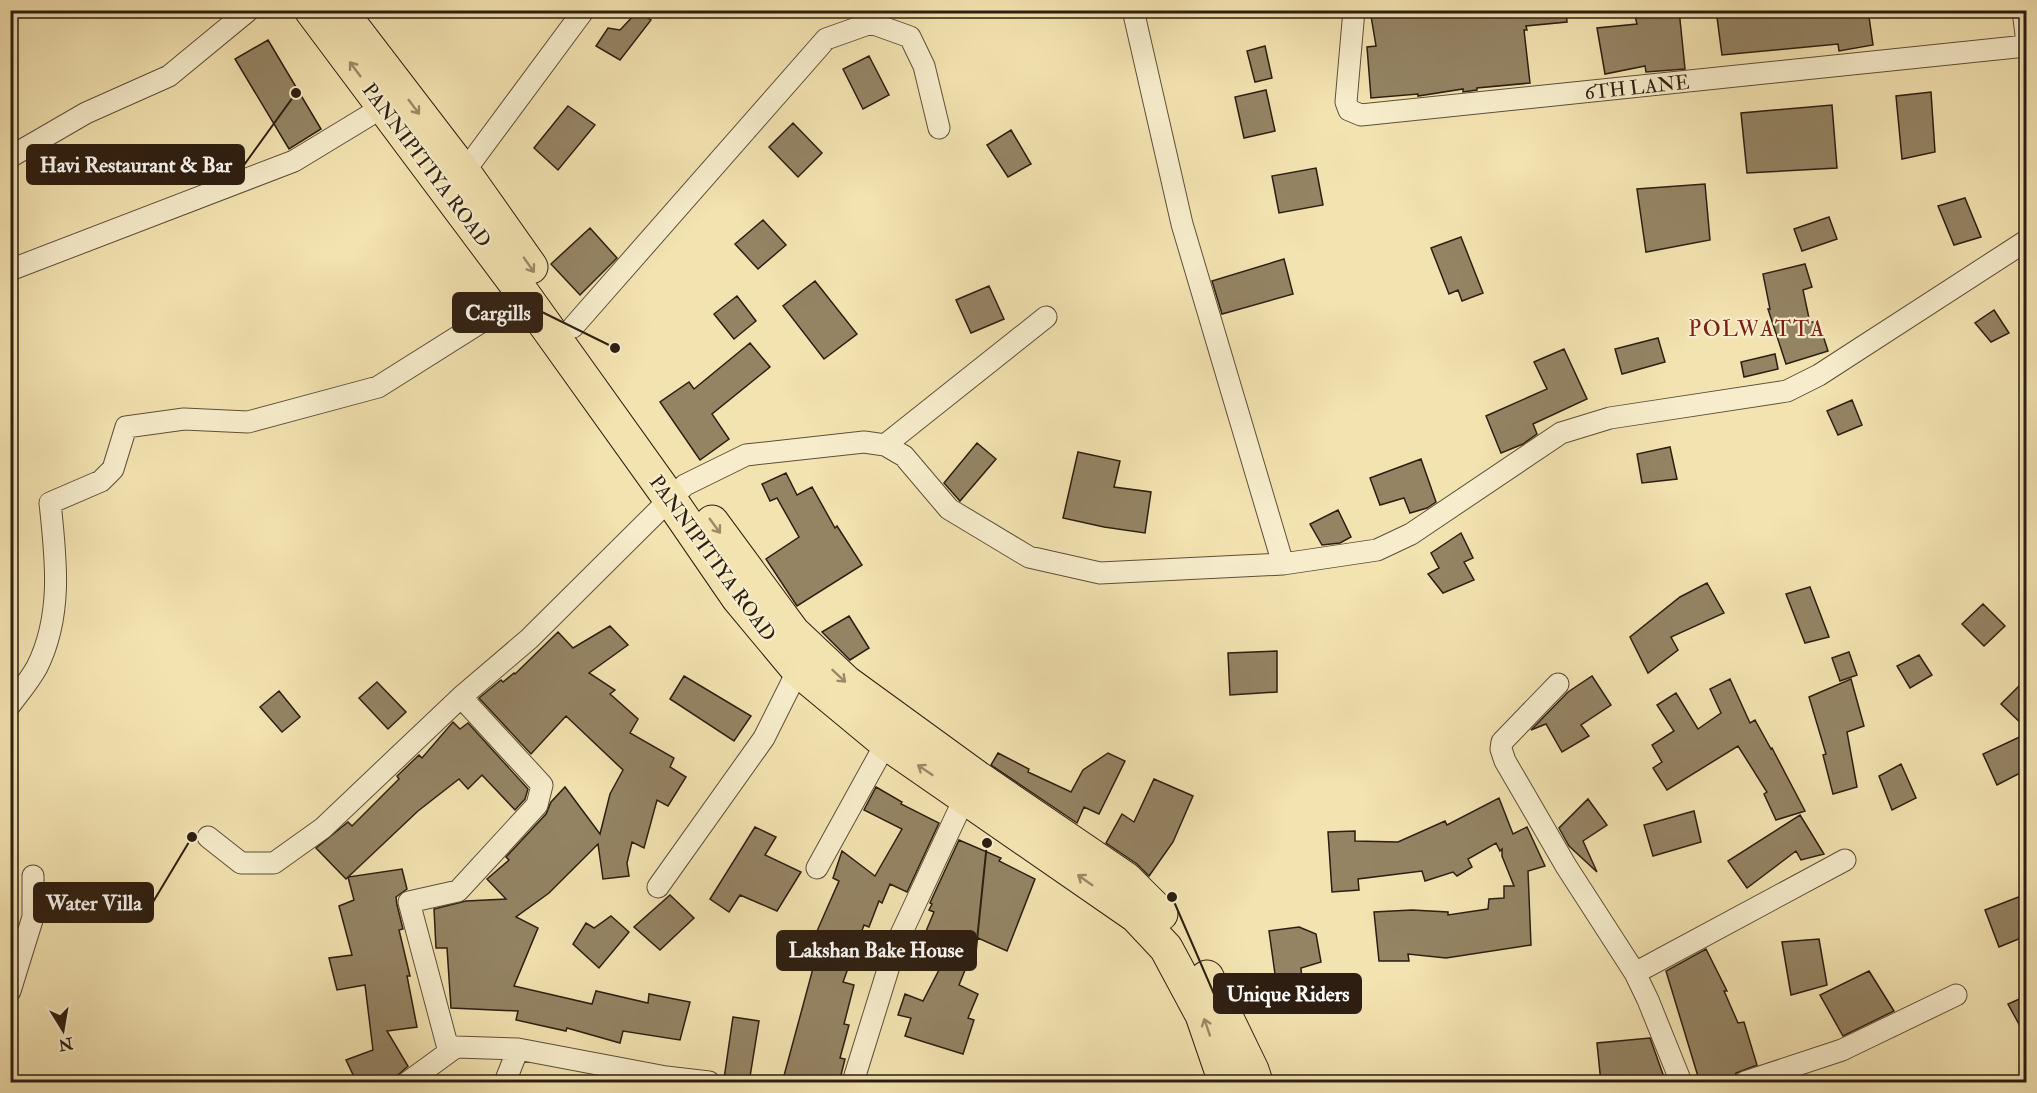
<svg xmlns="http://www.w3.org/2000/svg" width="2037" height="1093" viewBox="0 0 2037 1093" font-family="'IM FELL Double Pica',serif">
	<rect width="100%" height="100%" fill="#f3e3b1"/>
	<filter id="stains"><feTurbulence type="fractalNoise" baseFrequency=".00333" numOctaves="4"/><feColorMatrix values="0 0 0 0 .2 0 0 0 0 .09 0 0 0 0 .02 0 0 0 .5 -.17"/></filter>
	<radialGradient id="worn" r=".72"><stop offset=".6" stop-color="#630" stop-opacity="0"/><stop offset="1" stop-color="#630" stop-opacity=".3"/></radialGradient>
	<!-- building -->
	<path fill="#948464" stroke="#2d1e11" stroke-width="1.5" d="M1370,10H1566L1567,22L1526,26L1527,30H1524L1530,83L1477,88V90L1463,92V89L1418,96V94L1371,98L1367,47L1376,46Z
		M1672,10H1679L1685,69L1646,72L1645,66L1605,74L1597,28L1637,24L1635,16Z
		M1716,10H1868L1873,45L1839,51L1838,44L1722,55Z
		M638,11L651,20L620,60L596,46L608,28L620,30Z
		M268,40L321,129L289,149L235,59Z
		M1265,46L1272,78L1255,82L1247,51Z
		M869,56L889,95L863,109L843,69Z
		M1266,90L1275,131L1244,138L1235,97Z
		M1931,92L1935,152L1902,159L1896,96Z
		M1832,105L1837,168L1747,173L1741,113Z
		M568,106L595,125L558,170L534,148Z
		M793,123L822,153L798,177L769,147Z
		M1011,130L1031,164L1008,177L987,145Z
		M1316,168L1323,205L1279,213L1272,176Z
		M1705,184L1710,240L1646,252L1637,189Z
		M1965,198L1981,237L1954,245L1938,206Z
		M1829,217L1837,239L1802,251L1794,229Z
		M763,220L786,245L758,269L735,244Z
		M590,228L617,258L580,295L551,264Z
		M1461,237L1483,293L1462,301L1458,290L1449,294L1431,248Z
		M1284,259L1293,294L1222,314L1212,281Z
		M1805,264L1812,287L1803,290L1810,323L1818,320L1828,351L1786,364L1768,309H1770L1763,274Z
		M815,281L857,334L824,359L783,306Z
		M989,286L1004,319L971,333L956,300Z
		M737,296L756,321L734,339L714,314Z
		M1994,310L2009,333L1991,342L1975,323Z
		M1658,338L1665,362L1622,374L1615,349Z
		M750,343L770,367L712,414L729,439L700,460L660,402L689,382L694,389Z
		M1564,349L1587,399L1533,424L1537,434L1523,444L1501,453L1486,416L1547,389L1534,362Z
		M1775,354L1778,369L1744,377L1741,362Z
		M1852,400L1862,425L1838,435L1827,411Z
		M977,443L996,459L960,501L944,483Z
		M1670,447L1677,479L1642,483L1637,454Z
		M1078,452L1120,461L1114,487L1151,492L1145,533L1104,527L1063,518Z
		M1421,459L1436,502L1427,508L1410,513L1404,498L1380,505L1370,478Z
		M786,473L797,495L812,487L835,528L837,526L862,565L797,606L766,559L799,537L777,498L770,501L762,484Z
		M1338,510L1351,537L1340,543L1322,545L1310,524Z
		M1461,533L1473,558L1464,562L1474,580L1443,593L1428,574L1439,568L1431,553Z
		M1707,583L1724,613L1671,637L1678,650L1648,673L1630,637L1680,597Z
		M1810,587L1829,637L1805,643L1786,594Z
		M1983,604L2005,626L1984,646L1962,624Z
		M849,616L869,648L850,660L822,632Z
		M610,626L628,645L589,673L615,690L610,694L638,719L630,733L674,758L670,767L686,777L668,806L657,800L644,848L632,842L627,863L629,876L603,879L598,844L549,893L516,917L538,928L514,986L592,1004L596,991L648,1003L649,994L690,1002L680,1040L623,1031L620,1043L567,1028L566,1031L516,1020L518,1011L451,1008L447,948H436L434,909L466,901L506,899L487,879L509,860L506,857L546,814L551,802L565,787L600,834L610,794L623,770L566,716L531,754L479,698L501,680L503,682L514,673L515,674L558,632L573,648Z
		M1277,651V692L1230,695L1228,653Z
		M1849,652L1857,675L1840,681L1832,658Z
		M1919,655L1932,675L1910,688L1897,666Z
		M684,676L751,716L734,741L670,699Z
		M1592,676L1611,705L1581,725L1589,736L1562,752L1546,724L1531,730L1568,692Z
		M1730,679L1750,723L1755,720L1771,749L1772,748L1805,811L1776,820L1764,794L1767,792L1738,746L1667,790L1653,768L1662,762L1652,745L1674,731L1657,705L1676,693L1698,729L1721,713L1710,689Z
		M1851,679L1864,726L1847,732L1857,787L1833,794L1823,755L1826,754L1809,697Z
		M2026,679V728L2001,704Z
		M377,682L406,712L388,729L359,698Z
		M279,691L300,717L282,732L260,707Z
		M453,722L460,729L468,723L528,789L525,799L515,810L482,775L468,789L459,779L418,811L346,879L316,848L348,822L352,826L399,779L397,776L419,755L422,758Z
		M2026,734V770L1997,785L1983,754Z
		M998,753L1029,769L1028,772L1071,792L1083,770L1108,753L1125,761L1099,814L1084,807L1077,823L991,765Z
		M1901,764L1916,798L1892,810L1879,776Z
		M1154,779L1193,796L1173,842L1149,876L1137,864L1106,843L1122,814L1134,822Z
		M876,787L902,802L901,804L939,823L907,892L890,884L882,903L879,901L869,927L864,925L843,982L854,985L844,1024L849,1025L840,1058L845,1059L839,1083H782L818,950L810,947L839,881L833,878L842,851L875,876L902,829L864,810Z
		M1499,798L1513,834L1527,827L1545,866L1528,871L1531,945L1446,958L1408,954L1409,961H1379L1374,912L1412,910L1448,912V915L1488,909L1489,899L1504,898V886H1514L1502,856V849L1500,851L1496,843L1468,859L1472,867L1457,876L1453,872L1425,881L1422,871L1358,879L1359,890L1332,892L1328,832L1355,831V841L1398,842L1445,821L1447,825Z
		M1588,799L1607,825L1583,841L1597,872L1569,846L1559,828Z
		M1694,811L1701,842L1653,856L1644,825Z
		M1800,815L1824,854L1801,860L1796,851L1747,888L1728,861Z
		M755,827L776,837L765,855L801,872L777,911L740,895L729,912L710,899Z
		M959,840L1001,858L999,861L1035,879L1007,951L978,938L959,985L978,994L968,1018L974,1020L963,1054L905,1036L911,1018L898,1015L905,994L923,1001L941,966L916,955L934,912L929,910L932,904L930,903Z
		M402,869L407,889L396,897L397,905L403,929L399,930L410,976H407L417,1027L387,1031L408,1066L398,1075L380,1083H357L346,1060L373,1050L365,985L337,990L329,958L352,955L339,906L354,900L348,877Z
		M2026,894V936L1999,947L1985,910Z
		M670,895L694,918L660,950L634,927Z
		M611,916L629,932L599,968L573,944L586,923L594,928Z
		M1299,927L1316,934L1321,962L1301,968L1303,997L1265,1002L1261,976L1275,974L1269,931Z
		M1819,939L1827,985L1791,995L1782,942Z
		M1706,949L1727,991H1724L1738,1023L1744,1022L1757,1065L1736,1073L1733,1083H1700L1666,971Z
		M1869,971L1894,1011L1843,1036L1820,995Z
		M2026,996V1037L2008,1004Z
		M733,1017L759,1021L749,1083L724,1079Z
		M1650,1038L1665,1080L1601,1083L1597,1043Z"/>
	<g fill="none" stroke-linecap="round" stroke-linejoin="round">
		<defs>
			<path id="street" d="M1133,10L1182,224L1283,564
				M1354,10L1346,102L1349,110L1361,115L2026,46
				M2023,10L2026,35
				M10,157L86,113L169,76L249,10
				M464,172L584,10
				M10,270L294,161L383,107
				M573,327L826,39L871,23L910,37L924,66L939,128
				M885,445L1046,317
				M1558,684L1502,742L1501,749L1505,761L1566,866L1635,973L1648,1000L1681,1082
				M10,705C19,693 30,680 37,667C63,615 56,558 50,503L101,481L113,469L126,427L184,419L248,422L378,387L524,295
				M208,837L241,863H274L323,828L461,697L529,639L670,499L685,485L746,455L864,442L885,445L904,456L949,509L1029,557L1100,573L1283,564L1377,550L1411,534L1561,433L1610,418L1787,391L1819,375L2026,241
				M817,868L886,743
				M658,887L764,738L798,670
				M1635,973L1845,860
				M10,991L33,917V876
				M449,1052L409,902L458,891L537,805L542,785L461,697
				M408,1082L456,1047L518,1049L666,1077L709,1082
				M505,1082L518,1049
				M853,1082L895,947L965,797
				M1745,1082L1842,1050L1956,995"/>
			<path id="primary" d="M311,10L524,295L670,499L738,598L798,670L886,743L1136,916L1166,948L1202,1015L1225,1082
				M340,10L464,172L531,267
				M712,522L793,632L846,682L978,778L1126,879L1161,914
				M1207,977L1252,1070L1256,1082"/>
		</defs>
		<!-- street casing -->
		<use href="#street" stroke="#5e4f39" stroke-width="23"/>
		<!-- primary casing -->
		<use href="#primary" stroke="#2d1e11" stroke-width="35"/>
		<!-- street -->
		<use href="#street" stroke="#f7edcc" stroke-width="21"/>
		<!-- primary -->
		<use href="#primary" stroke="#f3e3b1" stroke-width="33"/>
	</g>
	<!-- one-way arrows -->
	<defs><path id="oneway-shaft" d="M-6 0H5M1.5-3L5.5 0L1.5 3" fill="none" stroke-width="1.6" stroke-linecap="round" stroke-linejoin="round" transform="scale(1.5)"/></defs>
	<g stroke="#9a8a69">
		<use href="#oneway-shaft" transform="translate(355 69) rotate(-127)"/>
		<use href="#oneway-shaft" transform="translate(414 107) rotate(53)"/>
		<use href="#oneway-shaft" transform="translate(529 265) rotate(55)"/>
		<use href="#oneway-shaft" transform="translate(715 526) rotate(54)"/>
		<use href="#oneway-shaft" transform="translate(839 676) rotate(43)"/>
		<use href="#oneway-shaft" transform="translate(925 770) rotate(-146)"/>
		<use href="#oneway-shaft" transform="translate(1085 880) rotate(-145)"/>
		<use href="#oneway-shaft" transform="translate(1207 1027) rotate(-109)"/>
	</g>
	<g text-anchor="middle" stroke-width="4.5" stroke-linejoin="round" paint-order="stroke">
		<!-- street labels -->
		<g font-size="20" fill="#2d1e11" stroke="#f7edcc">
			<text transform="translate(1637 87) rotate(-6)" y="7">6TH LANE</text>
			<text transform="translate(427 165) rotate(53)" y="7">PANNIPITIYA ROAD</text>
			<text transform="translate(713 558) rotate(54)" y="7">PANNIPITIYA ROAD</text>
		</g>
		<!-- quarter labels -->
		<g font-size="22" letter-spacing="1.5" fill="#7a1f14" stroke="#f7edcc">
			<text x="1757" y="336">POLWATTA</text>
		</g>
	</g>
	<!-- callouts -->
	<path fill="none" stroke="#2d1e11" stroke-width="2" d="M296 93L244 165M615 348L542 312M192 837L153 902M987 843L976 950M1172 897L1214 994"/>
	<g fill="#2d1e11" stroke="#f7edcc" stroke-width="2">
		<circle cx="296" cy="93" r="6"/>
		<circle cx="615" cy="348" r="6"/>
		<circle cx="192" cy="837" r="6"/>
		<circle cx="987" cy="843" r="6"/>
		<circle cx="1172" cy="897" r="6"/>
	</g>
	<g fill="#2d1e11" stroke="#2d1e11" stroke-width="2">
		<rect x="27" y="145" width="217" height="39" rx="6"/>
		<rect x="453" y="293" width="89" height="39" rx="6"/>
		<rect x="34" y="883" width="119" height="39" rx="6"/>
		<rect x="777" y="931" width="199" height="39" rx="6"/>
		<rect x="1214" y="974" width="147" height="39" rx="6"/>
	</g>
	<g font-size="21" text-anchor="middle" font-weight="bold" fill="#fff">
		<text x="136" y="172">Havi Restaurant &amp; Bar</text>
		<text x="498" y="320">Cargills</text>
		<text x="94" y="910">Water Villa</text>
		<text x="876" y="957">Lakshan Bake House</text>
		<text x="1288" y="1001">Unique Riders</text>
	</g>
	<!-- margin -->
	<rect width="2037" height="1093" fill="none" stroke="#f3e3b1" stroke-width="36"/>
	<rect x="12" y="12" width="2013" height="1069" fill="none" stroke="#2d1e11" stroke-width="3"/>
	<rect x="18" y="18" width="2001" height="1057" fill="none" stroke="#2d1e11" stroke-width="1.5"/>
	<!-- north arrow -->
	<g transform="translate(63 1030) rotate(169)" stroke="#f7edcc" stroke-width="4.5" paint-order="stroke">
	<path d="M0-4.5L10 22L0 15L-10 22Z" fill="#2d1e11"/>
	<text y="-9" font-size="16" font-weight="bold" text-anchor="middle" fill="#2d1e11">N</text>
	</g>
	<rect width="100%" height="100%" filter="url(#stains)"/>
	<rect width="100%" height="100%" fill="url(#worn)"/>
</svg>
